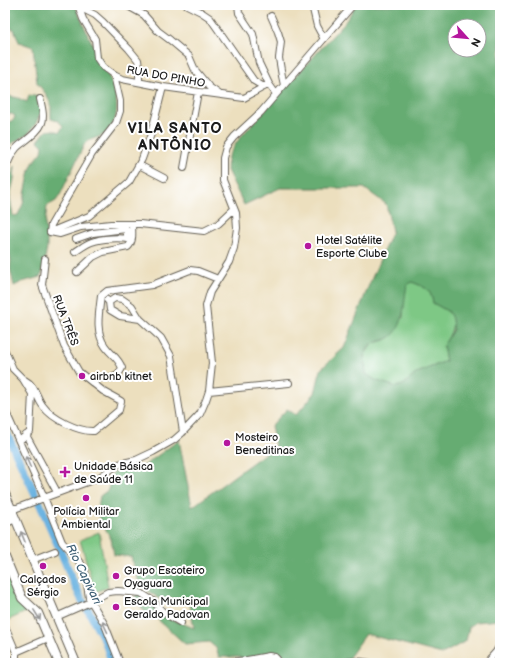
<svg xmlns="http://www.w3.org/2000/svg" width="505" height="668" viewBox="0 0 505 668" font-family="'Balsamiq Sans',sans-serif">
	<rect width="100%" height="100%" fill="#fff"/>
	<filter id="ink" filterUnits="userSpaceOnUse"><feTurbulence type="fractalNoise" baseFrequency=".025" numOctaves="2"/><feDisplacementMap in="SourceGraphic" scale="8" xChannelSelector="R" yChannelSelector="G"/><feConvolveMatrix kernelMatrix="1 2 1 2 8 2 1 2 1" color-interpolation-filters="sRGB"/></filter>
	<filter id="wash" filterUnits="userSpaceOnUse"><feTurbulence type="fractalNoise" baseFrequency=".012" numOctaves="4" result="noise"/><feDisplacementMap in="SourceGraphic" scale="16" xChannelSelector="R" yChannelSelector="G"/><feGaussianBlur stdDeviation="0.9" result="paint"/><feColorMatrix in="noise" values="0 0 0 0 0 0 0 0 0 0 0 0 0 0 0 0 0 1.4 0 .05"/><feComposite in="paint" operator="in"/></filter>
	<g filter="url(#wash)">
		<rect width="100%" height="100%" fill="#ecdfbe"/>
		<!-- green -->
		<path fill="#7ec885" stroke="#4d7250" d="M412,282C425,287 431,289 433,303C438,306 443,308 447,311C459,321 449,337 443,346L446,361L417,373L403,385L396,388L375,380L366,374L364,356L372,344L389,338L403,318L404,296L407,285Z
			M99,532L108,587L95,592L80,540Z
			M5,570L11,585H12L19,603L28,611L6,621L5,618Z"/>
		<!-- forest -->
		<path fill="#66ac72" stroke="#416447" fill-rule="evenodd" d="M12,5H75C81,19 87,33 94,47C104,68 124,97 114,122C112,125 108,132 105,134C99,138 91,138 85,143L60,195L56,201L47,206L45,225L47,233V248L42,274L40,277L22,282L14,286L10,268L11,261L5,237V228L6,225L5,197L8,181L15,166L14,179L10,197L13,216L18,215L23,204L30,170L33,163L42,152L43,146L38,141L46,131L53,130L60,132L63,126L58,121L51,119V105L46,94L37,83L33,47L19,42L14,29L5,28V12L11,7Z
			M356,5H500V620L476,622L469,627L466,641L442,654L366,634L345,663H243L240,657H219L216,648L209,642L185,644L156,618L147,615L135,598L136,594L141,595L173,620L194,628L189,599L158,598L140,585L131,557L114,555L111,539L97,513L100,496L108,490L110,482V476C121,464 127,466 142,467L179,440L192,507L275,446L271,426L287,409L296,415L315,393L321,369L344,348L369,285L392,231L386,204L364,188H280L244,205L227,170L228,156L236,143L245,132L345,22ZM455,26H479V50H455ZM412,282C425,287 431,289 433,303L449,312L452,319L453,330L443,346L446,361L417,373L403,385L396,387L375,380L366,374L364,356C366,352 368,348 371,345C376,341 384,341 389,338C406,327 403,303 407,285Z
			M5,95L18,98L27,102L29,95L40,97L43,99L44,106L35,125L29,133L8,146L5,150V145L10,140L8,137L5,135V125L14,119L15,116L12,114H5Z"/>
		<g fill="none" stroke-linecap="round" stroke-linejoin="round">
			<!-- river -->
			<path stroke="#69b2e1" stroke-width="8" d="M5,430L40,504L61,552L72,579L82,600L87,608L105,641L112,663"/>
		</g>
	</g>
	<g filter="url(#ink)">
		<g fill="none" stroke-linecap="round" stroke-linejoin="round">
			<defs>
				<path id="minor" d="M78,5L83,19L95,39L97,58L103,67L114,75L122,79L163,87L244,98L269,84
					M126,5L144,15L158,31L170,40L189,56L195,70L209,87L219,94
					M187,5L201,12L210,18L254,81L264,87
					M238,5L239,13L253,34L259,63L269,84L276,94
					M312,5L317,26L324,39
					M79,7L95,15L103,22L129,49L138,60L139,67V82
					M271,16L278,32L281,42L279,58L282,76L284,85
					M139,165L164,178
					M184,168L198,92
					M5,170C8,163 10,156 15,150C17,147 21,144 24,142C44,126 46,123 40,99
					M50,232L89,216L129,182L142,159L151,134L163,87
					M50,232L60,234L81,227L111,224H140L204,231L218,224L234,209
					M50,232L51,225L92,154L116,123L120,111V101L114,75
					M76,239L93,233L126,229L127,231V239
					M75,252C81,248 88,242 95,241C105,238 121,238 131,239
					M77,272L93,257L103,252L128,247C134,241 132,232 132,224
					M107,300L109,302L110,310L120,316L140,319
					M109,302L115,298L122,299L132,306L140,319L161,338L171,356L183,432
					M5,351L13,369L23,379L32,394L30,432L19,441
					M87,378H111L118,375L122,368C118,357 111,355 105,346C95,332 99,313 101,296L107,291L152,285L190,270L198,271L218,279
					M23,379C26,381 29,382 31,385C36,390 38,400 43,406C52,419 79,432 94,431L119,410L121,401L103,391L79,372L64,346L42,285L45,259
					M209,391L289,383
					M5,410L44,497L62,542L82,565L85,571L89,598L105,625L120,663
					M26,435L57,492
					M5,511L11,508H17L98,478L119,464L136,460L153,452L174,440L182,433L200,414L206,400L209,391L212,363L206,306L210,292L229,262L234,248L237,228L236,213L223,180V158L226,147L234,137L261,112L353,5
					M5,516L13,513L14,511
					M32,560L55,551
					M56,617L88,603L108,592L118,591L141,593L153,601L162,611L171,617L181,623
					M5,626L16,652V663
					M16,652L48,638
					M221,663L247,660L269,656L275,657L277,659L278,663
					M342,663C351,660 361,661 370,663
					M486,663L496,652L500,645"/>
				<path id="major" d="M5,494L76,663
					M5,523L15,518
					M5,557L22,598L38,613L59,663"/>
			</defs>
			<!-- minor casing -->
			<use href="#minor" stroke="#656055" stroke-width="8"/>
			<!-- major casing -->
			<use href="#major" stroke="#656055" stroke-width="10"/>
			<!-- minor -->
			<use href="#minor" stroke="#fff" stroke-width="6"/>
			<!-- major -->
			<use href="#major" stroke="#fff" stroke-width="8"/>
		</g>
		<!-- one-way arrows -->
		<defs><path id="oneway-shaft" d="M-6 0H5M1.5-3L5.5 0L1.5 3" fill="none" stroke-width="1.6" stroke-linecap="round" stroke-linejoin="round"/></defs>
		<g stroke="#999">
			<use href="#oneway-shaft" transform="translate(28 462) rotate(-114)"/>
			<use href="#oneway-shaft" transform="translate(23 537) rotate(-112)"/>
			<use href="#oneway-shaft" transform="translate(37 615) rotate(58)"/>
			<use href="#oneway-shaft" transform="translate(105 627) rotate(-115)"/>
		</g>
	</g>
	<!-- markers -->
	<g fill="#b5179e" stroke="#fff" stroke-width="1.5">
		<circle cx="308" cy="246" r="4"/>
		<circle cx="82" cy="376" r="4"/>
		<circle cx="227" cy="443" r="4"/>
		<path d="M63 466h4v4h4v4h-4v4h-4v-4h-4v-4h4z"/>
		<circle cx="86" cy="498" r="4"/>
		<circle cx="43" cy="566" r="4"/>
		<circle cx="116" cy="576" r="4"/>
		<circle cx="116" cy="607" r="4"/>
	</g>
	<g text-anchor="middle" stroke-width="4" stroke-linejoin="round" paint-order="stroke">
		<!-- street labels -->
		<g font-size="11" fill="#1c1c1c" stroke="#fff">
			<text transform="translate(166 76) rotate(10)" y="4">RUA DO PINHO</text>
			<text transform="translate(66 320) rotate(69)" y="4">RUA TRÊS</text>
		</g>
		<!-- poi labels -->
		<g font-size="11" fill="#1c1c1c" stroke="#fff" text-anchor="start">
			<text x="316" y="244">Hotel Satélite<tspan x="316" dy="13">Esporte Clube</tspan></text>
			<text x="90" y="380">airbnb kitnet</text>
			<text x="235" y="441">Mosteiro<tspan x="235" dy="13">Beneditinas</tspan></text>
			<text x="74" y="470">Unidade Básica<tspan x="74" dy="13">de Saúde 11</tspan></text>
			<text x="86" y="515" text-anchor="middle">Polícia Militar<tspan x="86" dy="13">Ambiental</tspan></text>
			<text x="124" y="574">Grupo Escoteiro<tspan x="124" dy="13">Oyaguara</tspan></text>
			<text x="43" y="583" text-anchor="middle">Calçados<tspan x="43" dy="13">Sérgio</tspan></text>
			<text x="124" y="605">Escola Municipal<tspan x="124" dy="13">Geraldo Padovan</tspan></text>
		</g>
		<!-- water labels -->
		<g font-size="12" font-style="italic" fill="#3f6075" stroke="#fff">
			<text transform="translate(84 574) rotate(64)" y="4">Rio Capivari</text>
		</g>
		<!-- district labels -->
		<g font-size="15" font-weight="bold" letter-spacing="1" fill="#1c1c1c" stroke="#fff">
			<text x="175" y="133">VILA SANTO<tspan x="175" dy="17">ANTÔNIO</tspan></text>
		</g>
	</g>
	<!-- margin -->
	<rect width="505" height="668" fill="none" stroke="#fff" stroke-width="20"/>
	<!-- north arrow -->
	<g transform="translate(467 38) rotate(117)"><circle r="19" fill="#ffffff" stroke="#a4a4a4"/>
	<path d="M0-3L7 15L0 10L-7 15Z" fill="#b5179e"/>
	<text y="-6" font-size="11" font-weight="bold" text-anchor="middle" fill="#1c1c1c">N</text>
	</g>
</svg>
